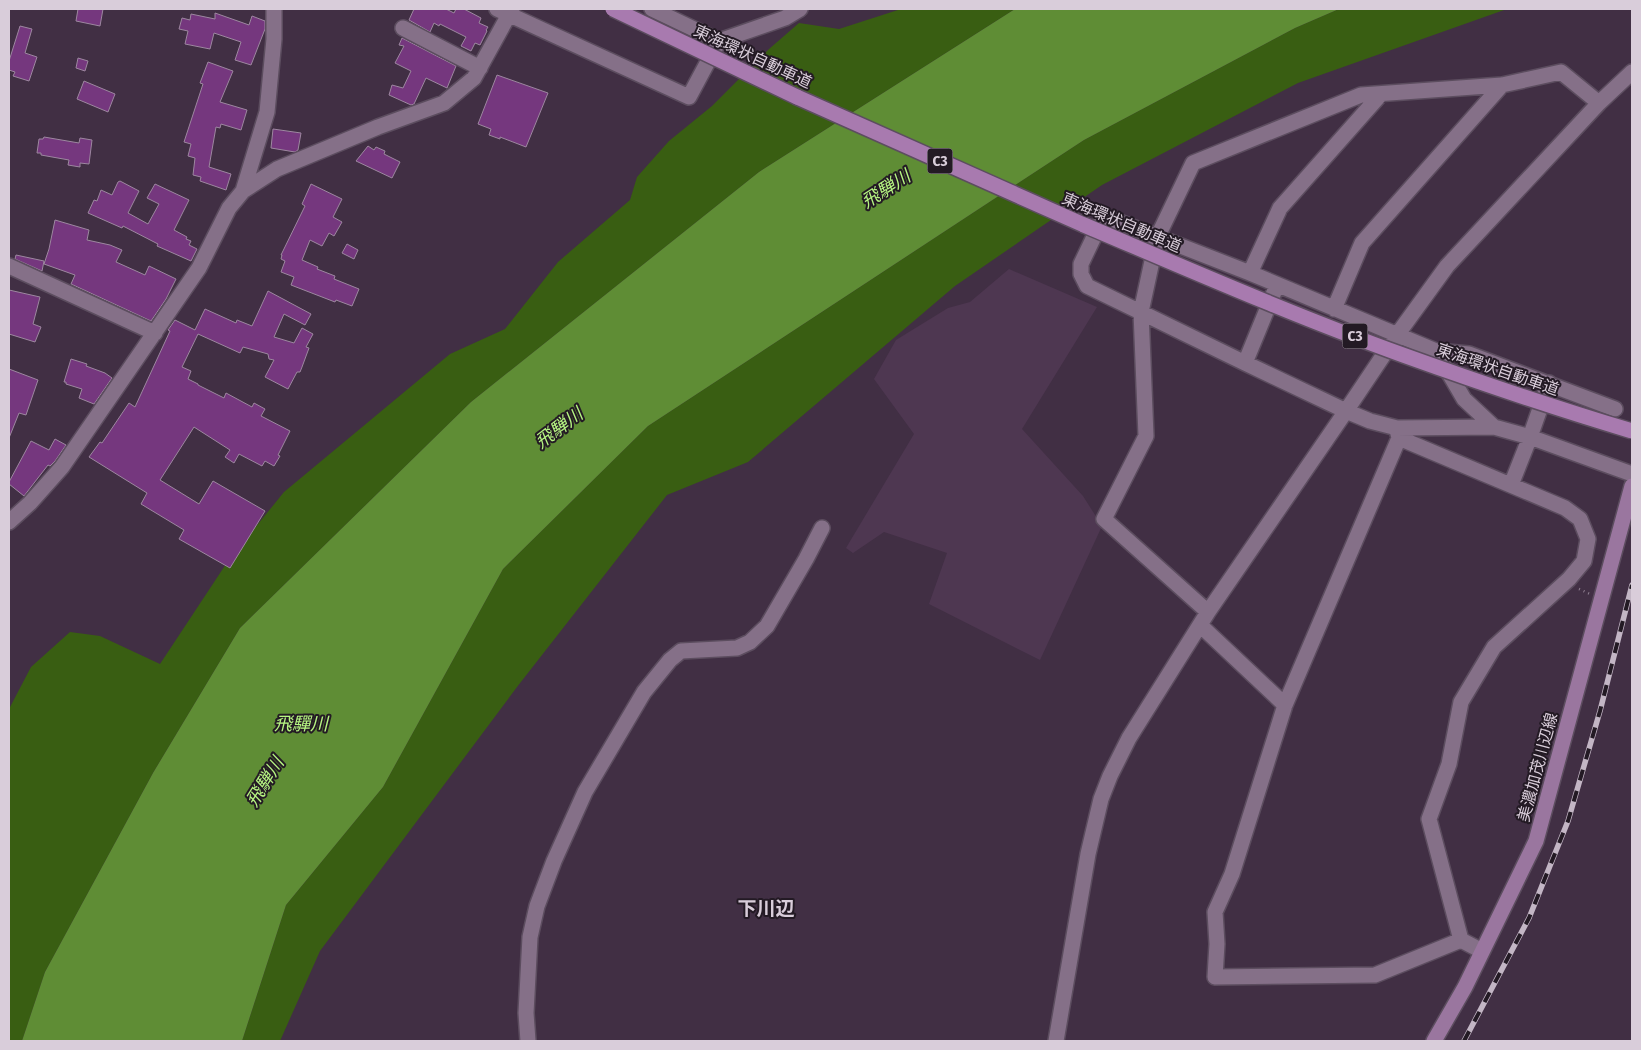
<svg xmlns="http://www.w3.org/2000/svg" width="1641" height="1050" viewBox="0 0 1641 1050" font-family="'Fira Sans Condensed','Noto Sans JP',sans-serif">
	<rect width="100%" height="100%" fill="#412f44"/>
	<!-- built -->
	<path fill="#4e3751" d="M1009,269L1097,307L1022,429L1083,496L1102,526L1040,660L929,604L947,553L884,532L853,553L846,548L914,434L874,379L896,340L948,308L970,302Z"/>
	<!-- green -->
	<path fill="#395e12" d="M901,9H1015L759,172L471,402L240,628L153,773L45,972L22,1041H9V709L31,667L70,632L100,636L160,664L228,561L284,492L450,354L505,329L558,262L630,200L637,177L669,141L712,106L769,49L799,23L839,29Z
		M1339,9H1507L1298,83L1102,185L955,286L748,462L667,495L517,687L320,951L280,1041H242L286,905L383,787L503,569L648,426L1084,140L1295,28Z"/>
	<!-- water -->
	<path fill="#5f8d35" d="M1015,9H1339L1295,28L1084,140L648,426L503,569L383,787L286,905L242,1041H22L45,972L153,773L240,628L471,402L759,172Z"/>
	<!-- building -->
	<path fill="#75377e" stroke="#9d87a0" d="M78,9H103L100,26L76,21Z
		M414,9H446L454,13L456,9H464L481,18L479,23L488,27L486,30L487,31L480,45L475,43L471,51L461,46L466,37L440,24L439,26L434,23L430,32L409,20Z
		M215,13L249,25L252,16L265,21V29L251,65L235,60L241,42L214,33L210,49L185,44L188,31L179,29L182,18L190,20L191,14L215,19Z
		M20,26L32,29L25,53L37,57L29,81L13,76L15,72L9,70V61Z
		M402,38L456,66L447,88L426,78L414,104L411,105L389,95L392,85L403,88L411,71L395,63L404,46L399,45Z
		M78,58L88,61L85,71L76,68Z
		M208,62L233,71L220,102L247,110L241,130L221,124L220,128L216,127L209,167L231,174L226,190L200,181L201,177L193,175L195,158L188,156L191,144L184,142L203,84L200,83Z
		M497,75L548,93L526,147L500,137V139L489,135L491,129L478,124Z
		M84,81L115,94L108,112L77,99Z
		M273,129L301,133L298,150L295,152L271,148Z
		M44,137L79,143L80,138L92,140L89,164L80,163V167L68,165L69,160L41,155V153H37L39,139H43Z
		M368,146L374,150L376,147L385,151L384,154L400,162L392,178L356,161Z
		M120,181L139,191L128,213L148,224L159,204L147,198L155,184L189,200L174,230L187,237L186,239L191,241L189,245L197,249L191,261L157,246L158,244L123,226L122,228L88,213L94,200L97,201L101,190L112,195L118,182Z
		M311,184L342,199L333,217L342,222L334,236L329,233L322,246L310,240L302,260L318,267L317,269L335,276L334,279L359,289L352,306L336,300L335,302L291,285L294,277L281,272L285,261L281,259L282,255H281L305,206L302,204Z
		M55,220L89,230L87,240L110,245L122,250L116,262L145,275L149,266L176,279L166,299L151,321L71,284L75,275L44,264L49,249Z
		M347,244L358,250L354,259L342,253Z
		M16,255L44,261L42,271L15,259Z
		M9,290L40,297L33,324L41,327L35,342L9,334Z
		M268,291L311,314L305,325L284,314L274,337L294,343L302,328L313,334L306,347L309,348L302,367L300,372H297L288,389L265,377L274,360L269,359L268,354L243,347L240,353L198,334L182,367L191,371L188,379L198,384V385L224,398L226,393L252,407L254,403L265,409L261,416L290,431L278,455L280,456L274,466L265,461L262,466L239,454L234,463L225,457L230,450L194,427L160,480L199,504L213,481L265,511L230,568L179,539L184,530L141,504L147,493L89,457L100,442L102,443L129,403L135,407L170,331L168,330L175,320L195,330L205,309L236,323L237,320L252,326Z
		M71,359L87,364L86,366L105,373L112,378L94,404L79,398L82,389L66,384V382H64Z
		M9,369L38,380L26,415L19,413L9,438Z
		M55,439L66,445L55,461L50,466L48,465L24,496L9,484V482L31,441L49,450Z"/>
	<g fill="none" stroke-linecap="round" stroke-linejoin="round">
		<defs>
			<path id="minor" d="M497,9L689,97L719,41L652,9
				M403,28L480,68
				M719,41L785,18L800,9
				M1632,72L1599,103L1447,266L1397,335L1346,411L1370,421L1397,428L1494,427L1530,437L1632,474
				M243,191L267,112L274,39V9
				M9,266L155,333
				M1250,273L1280,208L1381,94
				M1334,309L1362,243L1502,85
				M1245,363L1277,285
				M1443,363L1464,399L1494,427
				M1397,430L1399,438L1565,508L1580,519L1588,539L1584,561L1569,579L1494,647L1461,702L1449,764L1429,819L1461,940L1482,951
				M1399,438L1285,705L1232,874L1215,912L1217,944L1215,977L1375,975L1461,940
				M1511,485L1530,437L1549,383
				M9,522L30,503L62,467L199,268L229,208L243,191L277,169L378,127L444,103L474,78L512,9
				M1208,612L1104,519L1146,436L1141,312L1157,238L1193,163L1361,95L1502,85L1561,72L1599,103
				M1200,625L1285,705
				M528,1041L526,1013L530,937L537,906L554,861L585,792L644,692L670,660L681,651L737,648L750,642L767,626L806,559L822,528
				M1056,1041L1088,854L1101,799L1110,776L1129,738L1208,612L1346,411L1245,363L1087,286L1081,274V264L1102,220H1114L1250,273L1436,351L1469,354L1615,409"/>
			<path id="major" d="M1434,1041L1465,987L1536,841L1632,486"/>
			<path id="highway" d="M797,97L1084,225"/>
		</defs>
		<!-- minor casing -->
		<use href="#minor" stroke="#5c4d5f" stroke-width="18"/>
		<!-- major casing -->
		<use href="#major" stroke="#5c4d5f" stroke-width="18"/>
		<!-- highway casing -->
		<use href="#highway" stroke="#5c4d5f" stroke-width="18"/>
		<!-- path -->
		<path stroke="#908192" stroke-width="2.5" stroke-dasharray="1 4" stroke-linecap="butt" d="M1579,589L1590,594"/>
		<!-- minor -->
		<use href="#minor" stroke="#857088" stroke-width="15"/>
		<!-- major -->
		<use href="#major" stroke="#9a769f" stroke-width="15"/>
		<!-- highway -->
		<use href="#highway" stroke="#a87aaf" stroke-width="15"/>
		<defs>
			<path id="rail" d="M1464,1041L1529,918L1568,821L1600,711L1632,585"/>
		</defs>
		<!-- rail casing -->
		<use href="#rail" stroke="#c3b6c5" stroke-width="5.5"/>
		<!-- rail -->
		<use href="#rail" stroke="#231a24" stroke-width="4" stroke-dasharray="11" stroke-linecap="butt"/>
		<defs>
			<path id="highway-bridge" d="M613,9L797,97
				M1084,225C1190,270 1295,316 1403,355C1478,382 1555,408 1632,431"/>
		</defs>
		<!-- highway-bridge casing -->
		<use href="#highway-bridge" stroke="#5c4d5f" stroke-width="18" stroke-linecap="butt"/>
		<!-- highway-bridge -->
		<use href="#highway-bridge" stroke="#a87aaf" stroke-width="15"/>
	</g>
	<g text-anchor="middle" stroke-width="4" stroke-linejoin="round" paint-order="stroke">
		<!-- shield labels -->
		<g fill="#231a24" stroke="#a297a3" stroke-width="1">
			<rect x="927.5" y="148.5" width="25" height="25" rx="4"/>
			<rect x="1342.5" y="323.5" width="25" height="25" rx="4"/>
		</g>
		<g font-size="15" font-weight="bold" fill="#d9cdda">
			<text x="940" y="166">C3</text>
			<text x="1355" y="341">C3</text>
		</g>
		<!-- street labels -->
		<g font-size="16" fill="#d9cdda" stroke="#231a24">
			<text transform="translate(753 56) rotate(25)" y="6">東海環状自動車道</text>
			<text transform="translate(1122 222) rotate(23)" y="6">東海環状自動車道</text>
			<text transform="translate(1498 369) rotate(19)" y="6">東海環状自動車道</text>
			<text transform="translate(1537 767) rotate(-75)" y="6">美濃加茂川辺線</text>
		</g>
		<!-- water labels -->
		<g font-size="18" font-style="italic" fill="#b7f683" stroke="#231a24">
			<text transform="translate(886 189) rotate(-33)" y="6">飛騨川</text>
			<text transform="translate(559 428) rotate(-37)" y="6">飛騨川</text>
			<text x="301" y="730">飛驒川</text>
			<text transform="translate(265 782) rotate(-58)" y="6">飛騨川</text>
		</g>
		<!-- quarter labels -->
		<g font-size="19" font-weight="bold" fill="#d9cdda" stroke="#231a24">
			<text x="766" y="915">下川辺</text>
		</g>
	</g>
	<!-- border -->
	<rect width="1641" height="1050" fill="none" stroke="#d9cdda" stroke-width="20"/>
</svg>
